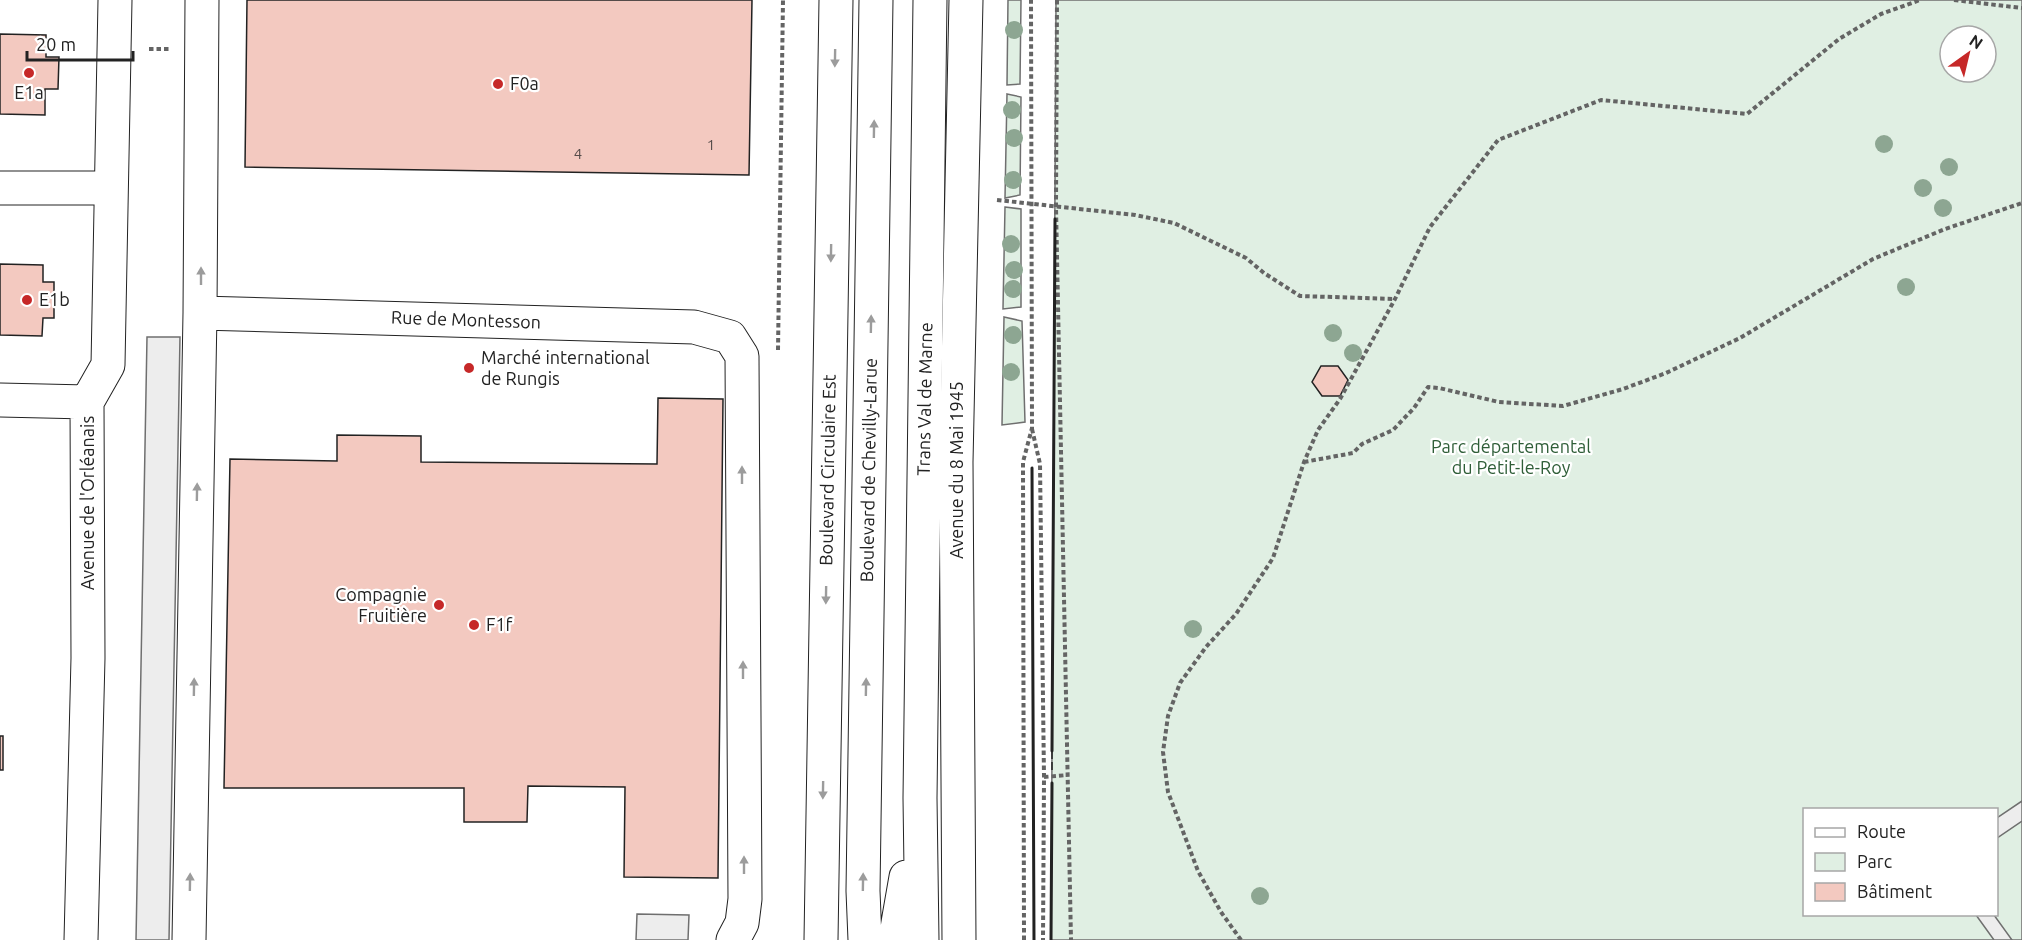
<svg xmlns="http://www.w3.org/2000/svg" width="2022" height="940" viewBox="0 0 2022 940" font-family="Ubuntu,sans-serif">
	<rect width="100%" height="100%" fill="#fff"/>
	<!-- green -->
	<path fill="#e0efe3" stroke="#6f6f6f" stroke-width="1.5" fill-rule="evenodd" d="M1008,0H1021L1020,84L1007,85Z
		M1056,0H2022V940H1051ZM1950,36H1986V72H1950ZM1804,810H1996V914H1804Z
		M1007,94L1021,97L1020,195L1005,198Z
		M1005,207L1021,209V307L1003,309Z
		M1004,317L1022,321L1025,422L1002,425Z"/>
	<!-- parking -->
	<path fill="#ededed" stroke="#6f6f6f" stroke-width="1.5" d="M147,337H180L169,940H136Z
		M2022,801V821L1997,838V818Z
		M637,914L689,915L688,940H636Z
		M1976,915H1994L2012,940H1994Z"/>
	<!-- building -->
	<path fill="#f3c9c0" stroke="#222" stroke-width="1.5" d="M247,0H752L749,175L245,167Z
		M0,34L46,35V57H59L58,89H45V115L0,114Z
		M0,264L43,265V282H54V318H43L42,336L0,335Z
		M1321,366H1338L1348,380L1340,396H1322L1312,382Z
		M658,398L723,399L718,878L624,877L625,787L528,786L527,822H464V788H224L230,459L337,461V435L421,436V462L657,464Z
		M0,736H3V770H0Z"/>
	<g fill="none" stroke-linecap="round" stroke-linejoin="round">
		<defs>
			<path id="minor" d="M0,188H111
				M200,313L694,327L730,337L742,356L745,899L742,923L733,940
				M0,400L87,402
				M81,940L88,658L87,402L108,365L115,0
				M189,940L200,313L202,0
				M821,940L836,0
				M865,940L863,891L876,0
				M895,940L906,877
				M922,940L920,798L930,0"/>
			<path id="major" d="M959,940L956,462L966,0"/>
		</defs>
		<!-- minor casing -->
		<use href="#minor" stroke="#222" stroke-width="35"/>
		<!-- major casing -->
		<use href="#major" stroke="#222" stroke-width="35"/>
		<!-- path -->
		<path stroke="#646464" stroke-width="4" stroke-dasharray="4.5 3" stroke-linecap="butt" d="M1057,0L1056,207L1071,940
			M1954,0L2022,8
			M149,49H169
			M997,200L1135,215L1174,223L1246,258L1264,273L1300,296L1395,299
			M778,350L783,0
			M1032,429L1040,464L1044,777L1043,940
			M1304,462L1353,453L1362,444L1393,430L1414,408L1428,387L1439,388L1499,402L1563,406L1623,389L1666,373L1740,338L1873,259L1945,229L2022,203
			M1044,777L1068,775
			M1024,940L1023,462L1032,428L1031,0
			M1241,940L1221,912L1198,871L1168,792L1163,752L1168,716L1180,683L1206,647L1236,614L1273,558L1304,462L1318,430L1340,399L1395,299L1430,227L1498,140L1601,100L1747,114L1839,39L1881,14L1920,0"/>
		<!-- minor -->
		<use href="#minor" stroke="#fff" stroke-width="33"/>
		<!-- major -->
		<use href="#major" stroke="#fff" stroke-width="33"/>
		<!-- fence -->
		<path stroke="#222" stroke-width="1.5" stroke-dasharray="8 3" stroke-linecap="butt" d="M1052,751V771"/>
		<!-- wall -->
		<path stroke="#222" stroke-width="3" d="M1032,468L1034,940
			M1052,751L1055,219
			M1051,940L1052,783"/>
	</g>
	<!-- trees -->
	<g fill="#8da692">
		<circle cx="1014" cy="30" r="9"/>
		<circle cx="1012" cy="110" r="9"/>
		<circle cx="1014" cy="138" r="9"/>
		<circle cx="1884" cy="144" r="9"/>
		<circle cx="1949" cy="167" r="9"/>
		<circle cx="1013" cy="180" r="9"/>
		<circle cx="1923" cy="188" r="9"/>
		<circle cx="1943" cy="208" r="9"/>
		<circle cx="1011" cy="244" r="9"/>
		<circle cx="1014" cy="270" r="9"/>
		<circle cx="1906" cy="287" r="9"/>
		<circle cx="1013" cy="289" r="9"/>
		<circle cx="1333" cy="333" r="9"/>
		<circle cx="1013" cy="335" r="9"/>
		<circle cx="1353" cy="353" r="9"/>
		<circle cx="1011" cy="372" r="9"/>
		<circle cx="1193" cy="629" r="9"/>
		<circle cx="1260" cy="896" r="9"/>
	</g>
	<!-- one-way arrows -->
	<defs><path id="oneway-solid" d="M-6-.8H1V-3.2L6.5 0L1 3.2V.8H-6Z" transform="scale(1.5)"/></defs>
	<g fill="#9c9c9c">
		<use href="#oneway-solid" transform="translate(835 58) rotate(91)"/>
		<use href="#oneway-solid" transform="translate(874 129) rotate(-89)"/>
		<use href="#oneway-solid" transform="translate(831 253) rotate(91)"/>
		<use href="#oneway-solid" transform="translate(201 276) rotate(-90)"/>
		<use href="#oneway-solid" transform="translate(871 324) rotate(-89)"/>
		<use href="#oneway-solid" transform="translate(742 475) rotate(-90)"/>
		<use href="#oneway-solid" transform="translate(197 492) rotate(-89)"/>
		<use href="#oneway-solid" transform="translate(826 595) rotate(91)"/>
		<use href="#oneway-solid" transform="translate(743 670) rotate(-90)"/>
		<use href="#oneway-solid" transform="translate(194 687) rotate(-89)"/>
		<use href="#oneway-solid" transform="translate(866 687) rotate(-89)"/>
		<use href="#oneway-solid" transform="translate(823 790) rotate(91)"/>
		<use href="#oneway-solid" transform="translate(744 865) rotate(-90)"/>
		<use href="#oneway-solid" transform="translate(190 882) rotate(-89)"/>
		<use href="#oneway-solid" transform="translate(863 882) rotate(-89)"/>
	</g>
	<!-- markers -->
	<g fill="#c62828" stroke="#fff" stroke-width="2">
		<circle cx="29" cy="73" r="6"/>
		<circle cx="498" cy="84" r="6"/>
		<circle cx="27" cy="300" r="6"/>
		<circle cx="469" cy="368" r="6"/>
		<circle cx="439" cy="605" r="6"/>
		<circle cx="474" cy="625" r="6"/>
	</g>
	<g text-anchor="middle" stroke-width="4.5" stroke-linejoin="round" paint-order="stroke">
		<!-- number labels -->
		<g font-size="15" fill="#564c4a">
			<text x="711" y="150">1</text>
			<text x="578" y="159">4</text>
		</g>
		<!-- poi labels -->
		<g font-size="18" fill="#222" stroke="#fff" text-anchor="start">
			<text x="510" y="90">F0a</text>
			<text x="29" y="99" text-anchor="middle">E1a</text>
			<text x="39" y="306">E1b</text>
			<text x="481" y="364">Marché international<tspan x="481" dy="21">de Rungis</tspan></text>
			<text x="427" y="601" text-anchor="end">Compagnie<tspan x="427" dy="21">Fruitière</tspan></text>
			<text x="486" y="631">F1f</text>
		</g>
		<!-- street labels -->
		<g font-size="18" fill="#222" stroke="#fff">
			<text transform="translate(466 320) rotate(2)" y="6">Rue de Montesson</text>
			<text transform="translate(925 399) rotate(-89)" y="6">Trans Val de Marne</text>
			<text transform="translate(828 470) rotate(-89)" y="6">Boulevard Circulaire Est</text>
			<text transform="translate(869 470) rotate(-89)" y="6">Boulevard de Chevilly-Larue</text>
			<text transform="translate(957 470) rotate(-90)" y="6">Avenue du 8 Mai 1945</text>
			<text transform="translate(88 503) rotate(-90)" y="6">Avenue de l'Orléanais</text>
		</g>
		<!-- park labels -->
		<g font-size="18" fill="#2f5e38" stroke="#fff">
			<text x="1511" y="453">Parc départemental<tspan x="1511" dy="21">du Petit-le-Roy</tspan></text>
		</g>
	</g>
	<!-- legend -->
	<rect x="1803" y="808" width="195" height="108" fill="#ffffff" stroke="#a7a7a7" stroke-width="1.5"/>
	<rect x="1815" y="828" width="30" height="9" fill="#ffffff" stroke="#a7a7a7" stroke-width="1.5"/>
	<text x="1857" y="838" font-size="18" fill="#222222">Route</text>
	<rect x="1815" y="853" width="30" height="18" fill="#e0efe3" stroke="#a7a7a7" stroke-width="1.5"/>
	<text x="1857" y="868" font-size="18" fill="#222222">Parc</text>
	<rect x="1815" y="883" width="30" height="18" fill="#f3c9c0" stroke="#a7a7a7" stroke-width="1.5"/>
	<text x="1857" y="898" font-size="18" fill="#222222">Bâtiment</text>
	<!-- north arrow -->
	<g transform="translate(1968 54) rotate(34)"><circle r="28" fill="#ffffff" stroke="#a7a7a7" stroke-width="1.5"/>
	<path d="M0-4.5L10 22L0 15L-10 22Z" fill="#c62828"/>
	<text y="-9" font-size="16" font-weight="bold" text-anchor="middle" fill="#222222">N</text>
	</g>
	<!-- scale -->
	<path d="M27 51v9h106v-9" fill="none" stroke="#222222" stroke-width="3"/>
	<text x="36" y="51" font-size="18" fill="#222222" stroke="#ffffff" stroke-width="4.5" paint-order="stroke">20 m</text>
</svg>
